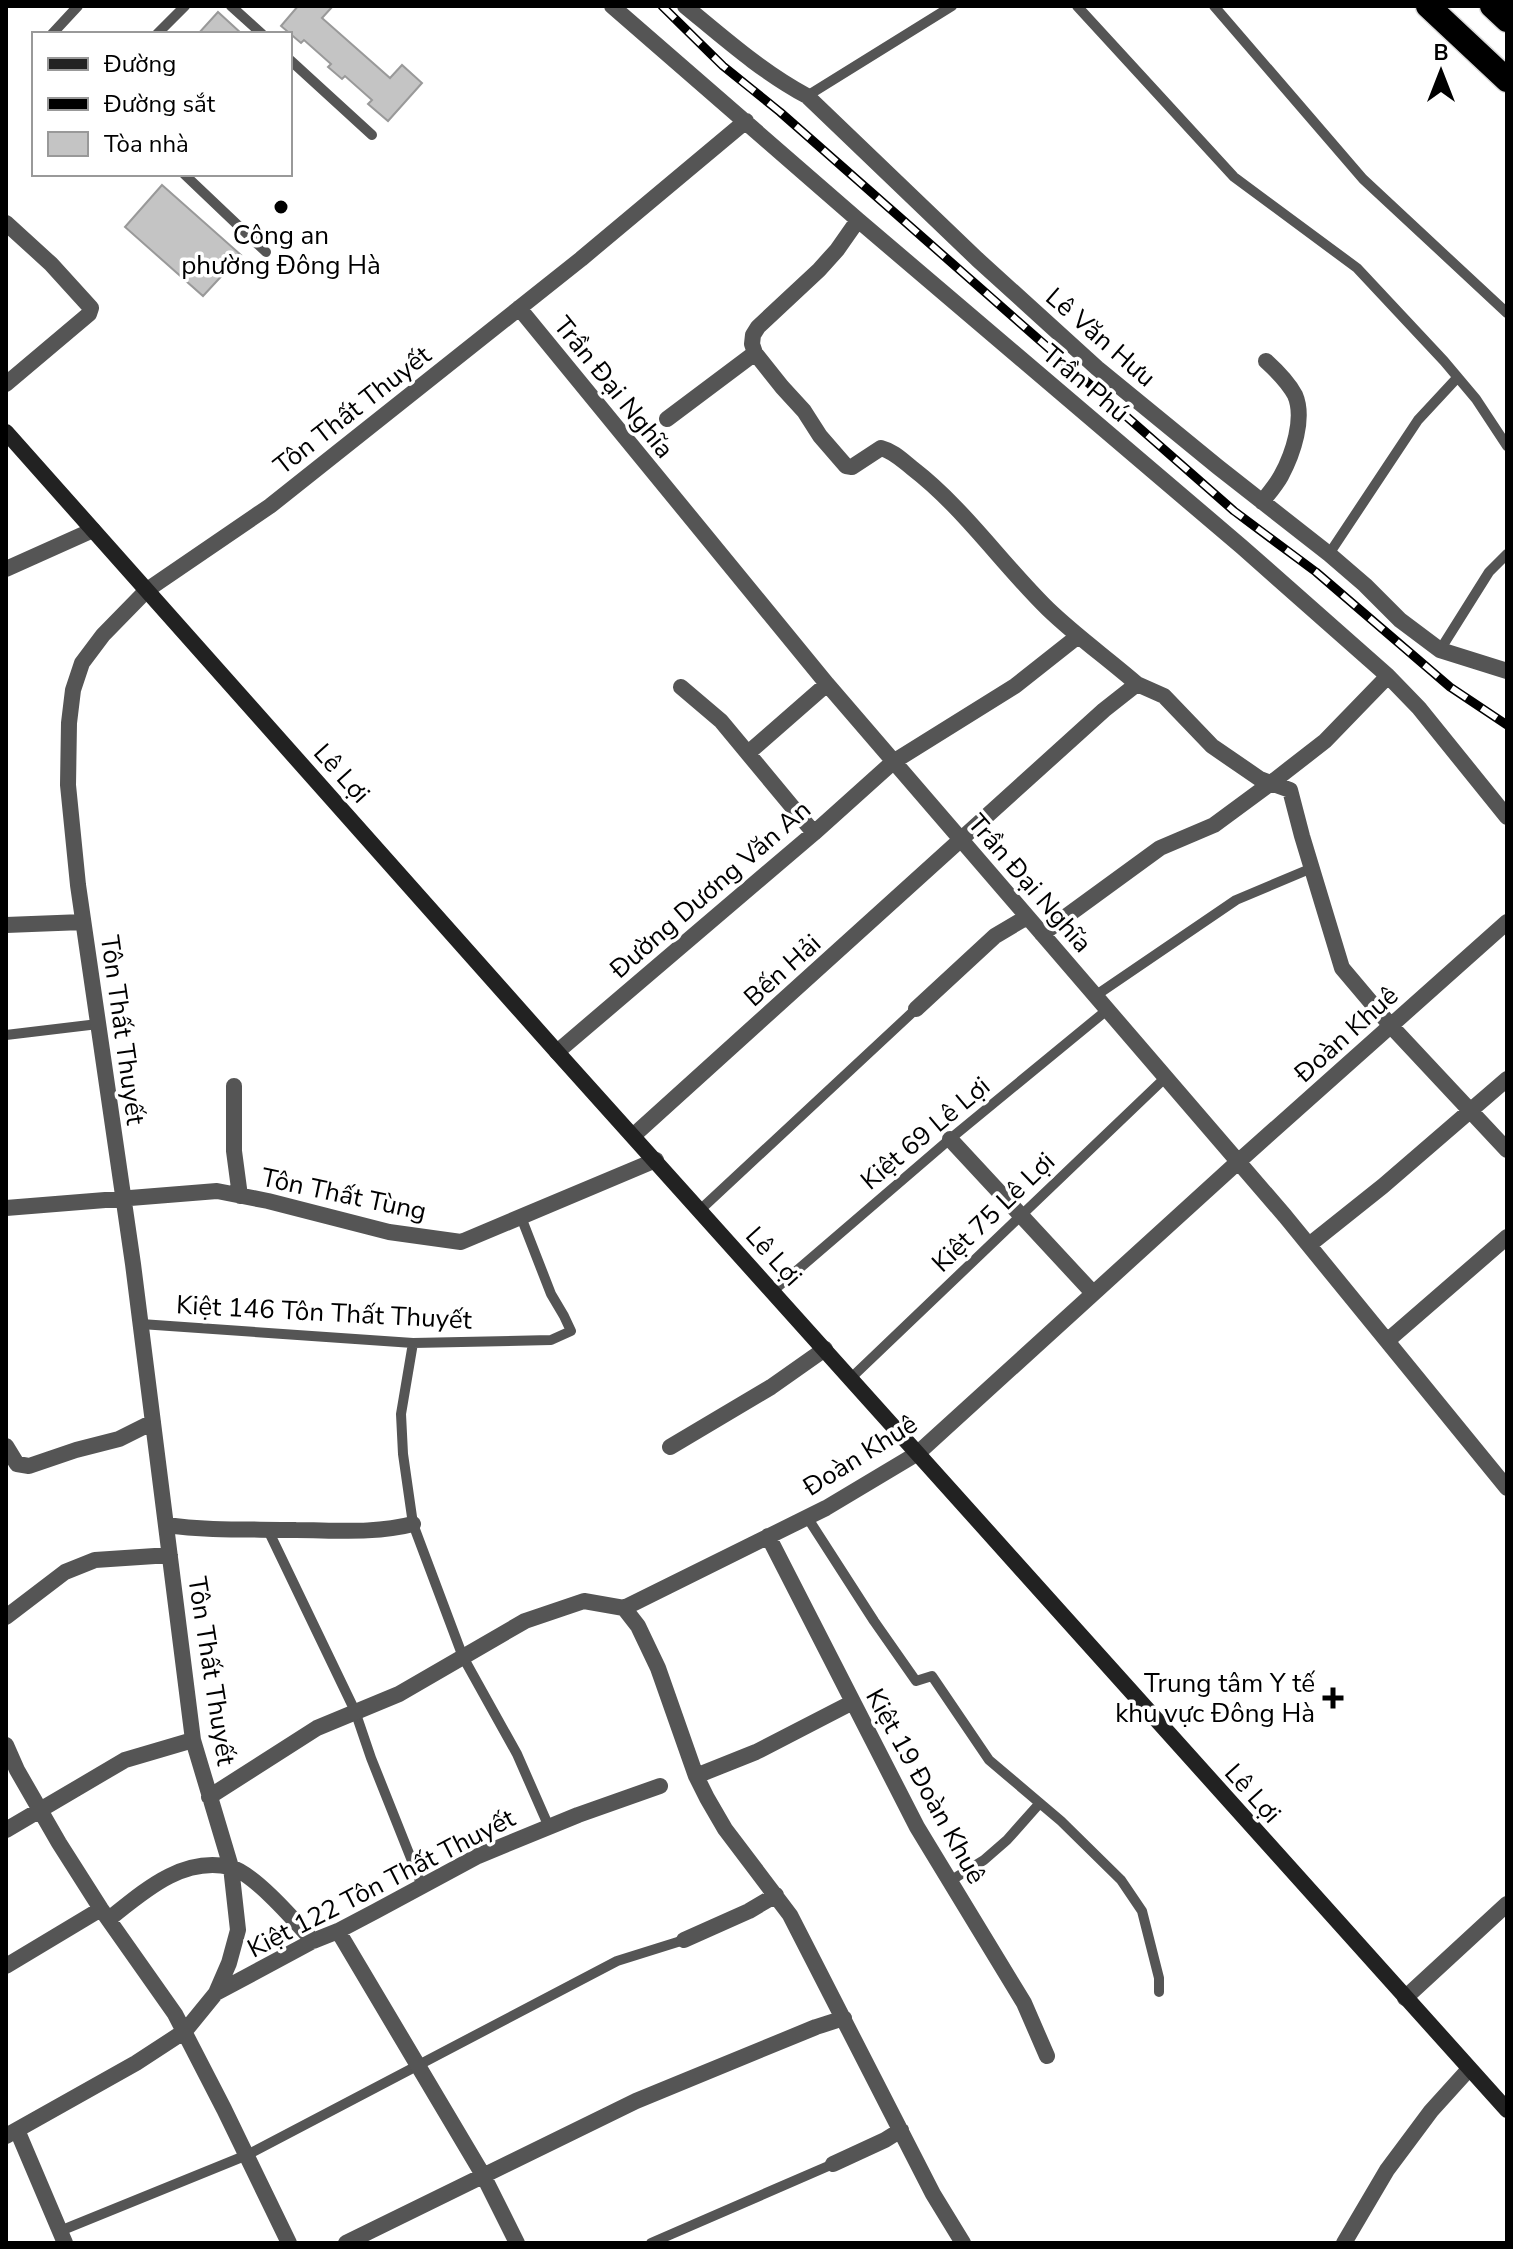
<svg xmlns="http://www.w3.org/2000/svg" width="1513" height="2249" viewBox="0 0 1513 2249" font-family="'Nunito Sans',sans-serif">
	<rect width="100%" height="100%" fill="#fff"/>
	<!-- building -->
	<path fill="#c4c4c4" stroke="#999" stroke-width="2" d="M298,6H333L322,18L390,78L402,65L422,83L388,121L368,104L372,100L345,76L342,79L328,67L331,64L304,40L301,43L281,26Z
		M218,12L242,34H198Z
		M162,185L241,255L203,296L125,227Z"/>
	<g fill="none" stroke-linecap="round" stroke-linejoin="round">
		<defs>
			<path id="highway" d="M1428,6L1507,80
				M1492,6L1507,20"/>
		</defs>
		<!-- highway casing -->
		<use href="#highway" stroke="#dbdbdb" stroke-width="27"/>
		<!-- lane -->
		<path stroke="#555" stroke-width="10" d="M231,6L262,34
			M1077,6L1234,177L1357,268L1444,361L1476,399L1507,446
			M1214,6L1363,179L1507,313
			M52,34L78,6
			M157,34L185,6
			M290,60L372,135
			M807,96L952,6
			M184,174L266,252
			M1329,554L1418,420L1457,378
			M1440,650L1489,572L1507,554
			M1095,996L1236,900L1312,868
			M6,1035L98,1024
			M700,1210L916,1009
			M773,1291L950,1139L1107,1010
			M141,1324L413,1343L551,1340L571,1331L564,1316L551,1294L521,1217
			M413,1343L401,1414L403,1454L413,1524L463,1657L517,1754L549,1827
			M851,1378L1166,1077
			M807,1517L874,1621L916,1681L932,1676L989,1760L1061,1821L1121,1880L1142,1911L1159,1978V1992
			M268,1530L355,1711L371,1758L422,1886
			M950,1881L984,1860L1007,1840L1039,1804
			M60,2231L247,2155L617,1961L684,1940
			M651,2243L833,2164"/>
		<!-- street -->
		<path stroke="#555" stroke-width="16" d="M612,6L858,220L1242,547L1388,676L1419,708L1507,817
			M685,6C724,38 762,72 807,96L977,259L1097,368L1218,467L1329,554L1365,585L1400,620L1440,650L1507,671
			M858,220L837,250L819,270L758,327L753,335L752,344L755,353L782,387L804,411L820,436L846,466L852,467L881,448C893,451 902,460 912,468C964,508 1001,563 1048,609C1076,636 1107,658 1137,684
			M6,223L51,264L91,308L89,314L6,384
			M519,308L827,684L1285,1216L1507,1488
			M667,419L755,353
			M1262,502C1269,493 1276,485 1281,476C1293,454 1305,418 1295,395C1288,382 1277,371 1266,361
			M6,569L93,530
			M681,687L721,721L814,833
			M748,753L827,684
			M6,925L83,922
			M1042,934L1160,848L1214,825L1271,783L1325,741L1388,676
			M916,1009L995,936L1027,917
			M557,1052L814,833L893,762L1015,686L1077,637
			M234,1086V1151L240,1196
			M634,1135L1104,710L1137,684L1164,696L1212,746L1260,779L1290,790L1302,836L1342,968L1391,1026L1507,1150
			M950,1139L1093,1293
			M6,1208L217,1191L268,1201L389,1232L461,1242L656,1160
			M1309,1245L1383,1186L1507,1079
			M1387,1341L1507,1237
			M6,1446L17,1464L29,1466L76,1450L119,1439L153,1422
			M670,1447L771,1387L825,1349
			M166,1525C209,1531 252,1529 296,1530C334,1530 375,1534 413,1524
			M768,1536L917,1827L1024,2003L1047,2056
			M624,1608L638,1626L658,1668L696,1776L707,1798L725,1829L790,1915L933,2194L963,2243
			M6,1617L65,1572L95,1560L170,1555
			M6,1745L17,1770L59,1843L101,1909L175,2014L224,2109L289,2243
			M696,1776L756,1752L853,1702
			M209,1797L317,1728L399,1694L525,1621L584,1601L624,1608L826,1508L918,1453L1239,1161L1507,922
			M6,1830L125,1760L193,1740
			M109,1919C143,1892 182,1856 230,1867C254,1873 296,1922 313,1941
			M338,1931L483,2175L517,2243
			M684,1940L749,1911L776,1895
			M6,1966L101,1909
			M216,1993L313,1941L338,1931L376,1911L478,1856L578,1815L660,1786
			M1405,1998L1507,1904
			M17,2130L65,2243
			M6,2136L136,2063L185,2031L216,1993L229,1963L238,1930L231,1867L193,1740L133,1264L78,885L68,785L69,723L73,690L82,663L103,635L147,590L270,506L581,259L746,121
			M833,2164L885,2140L901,2130
			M346,2243L636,2101L816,2027L844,2018
			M1344,2243L1387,2170L1431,2111L1469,2069"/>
		<!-- secondary -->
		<path stroke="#222" stroke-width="16" d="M6,432L557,1052L1507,2110"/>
		<!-- highway -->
		<use href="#highway" stroke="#000" stroke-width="24"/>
		<defs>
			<path id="rail" d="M662,6L723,66L780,112L1234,511L1316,572L1450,687L1507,725"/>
		</defs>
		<!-- rail casing -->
		<use href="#rail" stroke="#000" stroke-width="9"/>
		<!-- rail -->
		<use href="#rail" stroke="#fff" stroke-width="6" stroke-dasharray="18" stroke-linecap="butt"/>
	</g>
	<!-- markers -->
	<g fill="#000" stroke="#fff" stroke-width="3">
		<circle cx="281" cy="207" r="8"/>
		<path d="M1329 1686h8v8h8v8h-8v8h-8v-8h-8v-8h8z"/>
	</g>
	<g text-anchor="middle" stroke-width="7" stroke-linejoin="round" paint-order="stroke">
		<!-- poi labels -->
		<g font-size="26" fill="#000" stroke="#fff">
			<text x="281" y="244">Công an<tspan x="281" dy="30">phường Đông Hà</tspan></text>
			<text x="1315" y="1692" text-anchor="end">Trung tâm Y tế<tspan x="1315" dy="30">khu vực Đông Hà</tspan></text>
		</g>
		<!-- street labels -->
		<g font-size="26" fill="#000" stroke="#fff">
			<text transform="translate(1101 337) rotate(41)" y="9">Lê Văn Hưu</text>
			<text transform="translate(1086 383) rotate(40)" y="9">Trần Phú</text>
			<text transform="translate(614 387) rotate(51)" y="9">Trần Đại Nghĩa</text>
			<text transform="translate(352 410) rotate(-38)" y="9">Tôn Thất Thuyết</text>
			<text transform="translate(342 773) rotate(48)" y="9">Lê Lợi</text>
			<text transform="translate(1030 883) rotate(49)" y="9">Trần Đại Nghĩa</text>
			<text transform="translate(710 889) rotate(-41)" y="9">Đường Dương Văn An</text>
			<text transform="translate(782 970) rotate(-42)" y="9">Bến Hải</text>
			<text transform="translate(123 1030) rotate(82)" y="9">Tôn Thất Thuyết</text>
			<text transform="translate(1346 1034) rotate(-42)" y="9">Đoàn Khuê</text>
			<text transform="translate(925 1133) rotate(-40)" y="9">Kiệt 69 Lê Lợi</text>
			<text transform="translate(344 1194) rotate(12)" y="9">Tôn Thất Tùng</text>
			<text transform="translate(993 1212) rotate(-44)" y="9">Kiệt 75 Lê Lợi</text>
			<text transform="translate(774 1256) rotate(48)" y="9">Lê Lợi</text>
			<text transform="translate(324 1312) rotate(3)" y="9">Kiệt 146 Tôn Thất Thuyết</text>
			<text transform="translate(860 1455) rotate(-32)" y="9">Đoàn Khuê</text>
			<text transform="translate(212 1671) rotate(81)" y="9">Tôn Thất Thuyết</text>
			<text transform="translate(926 1786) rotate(61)" y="9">Kiệt 19 Đoàn Khuê</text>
			<text transform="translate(1253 1793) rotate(48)" y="9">Lê Lợi</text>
			<text transform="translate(381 1883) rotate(-27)" y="9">Kiệt 122 Tôn Thất Thuyết</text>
		</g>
	</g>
	<!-- border -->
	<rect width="1513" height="2249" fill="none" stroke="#000000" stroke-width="16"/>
	<!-- legend -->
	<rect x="32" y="32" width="260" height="144" fill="#ffffff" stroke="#999999" stroke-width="2"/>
	<rect x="48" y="58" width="40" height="12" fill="#222222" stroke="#999999" stroke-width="2"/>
	<text x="104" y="72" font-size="24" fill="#000000">Đường</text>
	<rect x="48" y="98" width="40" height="12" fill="#000000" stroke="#999999" stroke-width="2"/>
	<text x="104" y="112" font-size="24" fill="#000000">Đường sắt</text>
	<rect x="48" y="132" width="40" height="24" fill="#c4c4c4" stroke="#999999" stroke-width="2"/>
	<text x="104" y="152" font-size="24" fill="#000000">Tòa nhà</text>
	<!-- north arrow -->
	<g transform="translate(1441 72)" stroke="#ffffff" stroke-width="6" paint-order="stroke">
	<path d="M0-6L14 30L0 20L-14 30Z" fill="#000000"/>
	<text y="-12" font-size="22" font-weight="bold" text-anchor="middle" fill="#000000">B</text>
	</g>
</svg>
